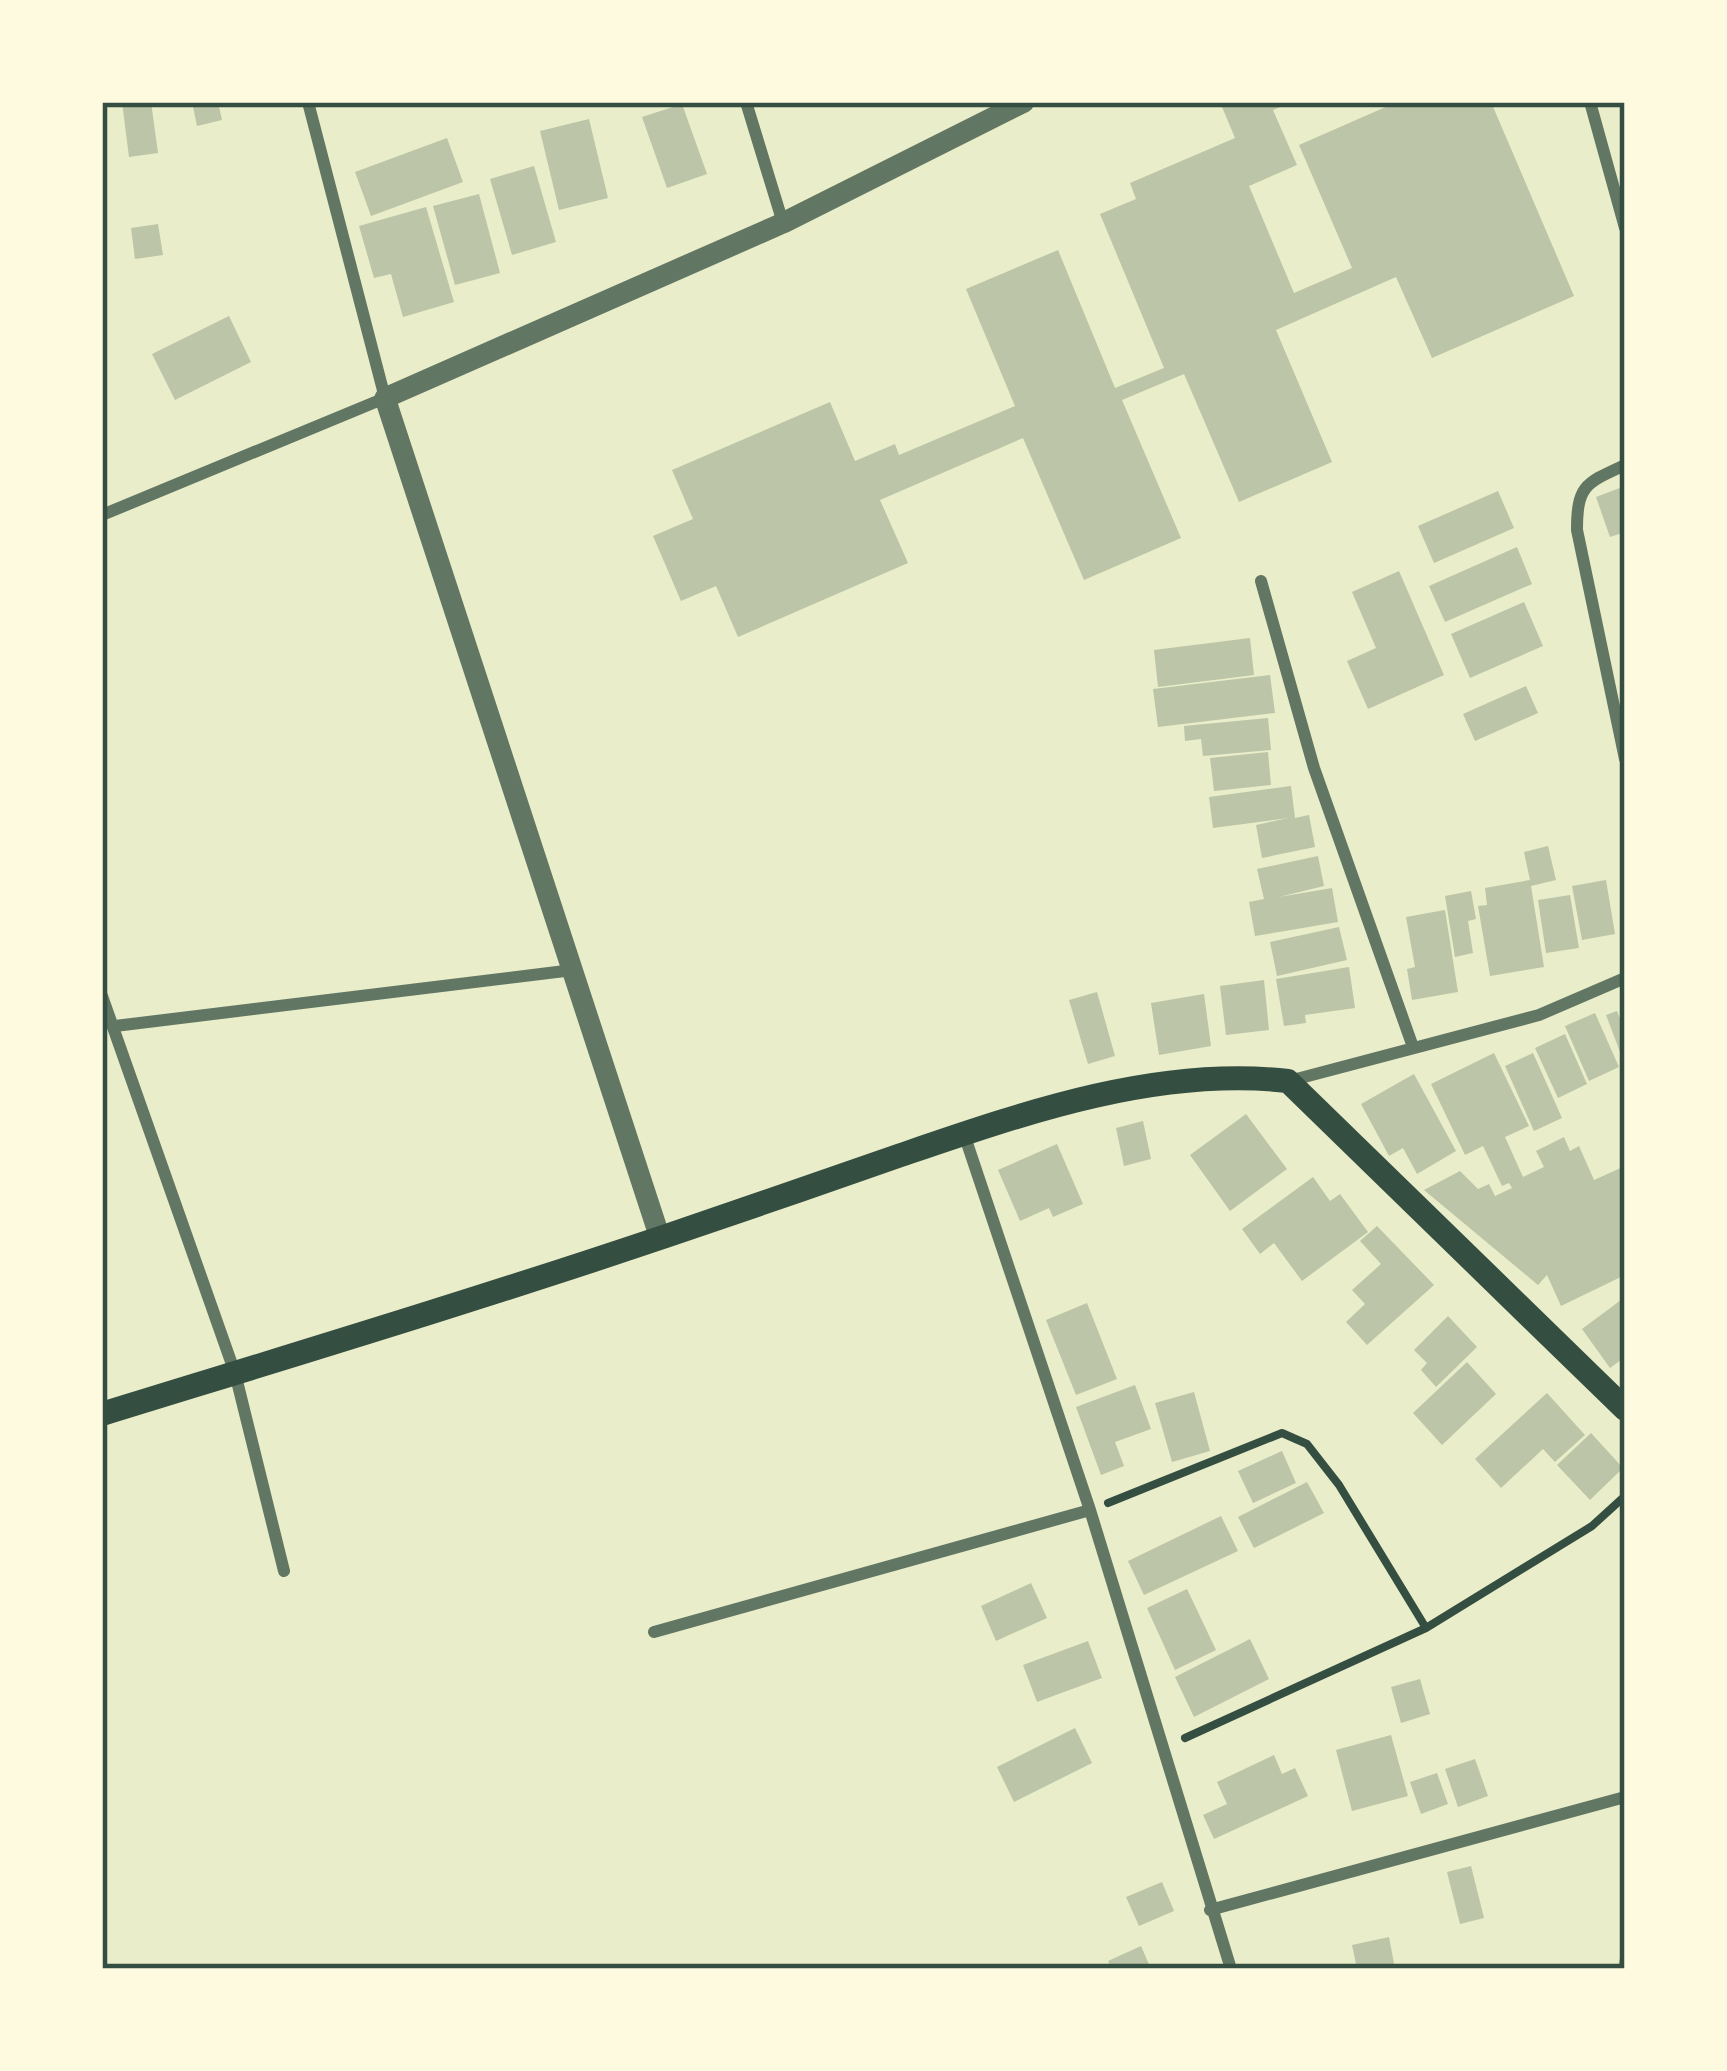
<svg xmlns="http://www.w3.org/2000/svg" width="1727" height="2071" viewBox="0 0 1727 2071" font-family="'Roboto Condensed',sans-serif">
	<rect width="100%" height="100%" fill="#e9edc9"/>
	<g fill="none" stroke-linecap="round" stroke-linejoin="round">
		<!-- stream -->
		<path stroke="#a3b18a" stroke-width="12" d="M1624,1969L1625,1962"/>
	</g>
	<!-- building -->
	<path fill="#bcc5a7" d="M122,102H151L158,153L129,157Z
		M192,102H218L222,120L197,126Z
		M1220,102H1292L1273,110L1297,165L1249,186L1294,293L1352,268L1299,145L1397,102H1491L1574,296L1432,358L1396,277L1276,330L1332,462L1239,502L1184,374L1122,400L1181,538L1084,580L1023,438L880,500L908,563L738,637L716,586L681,601L653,536L693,519L672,470L830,402L855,461L895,444L899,455L1015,406L966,289L1058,250L1115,388L1164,368L1100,214L1136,199L1130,183L1235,138Z
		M682,104L707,174L667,188L642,117Z
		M589,119L608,198L559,210L540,131Z
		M447,138L463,182L371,216L355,172Z
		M534,166L556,242L512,255L490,179Z
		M479,194L500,273L455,285L433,206Z
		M426,207L454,302L403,317L391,274L374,278L359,226Z
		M158,224L163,255L135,259L131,228Z
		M229,316L251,362L175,400L152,354Z
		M1625,486V532L1610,537L1596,497Z
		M1498,491L1514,528L1434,563L1418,526Z
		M1517,547L1532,584L1445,622L1429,586Z
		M1399,571L1444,675L1368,709L1347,661L1376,648L1352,592Z
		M1524,602L1543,646L1470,678L1451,634Z
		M1250,638L1254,675L1158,687L1154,650Z
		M1270,675L1275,713L1158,727L1153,689Z
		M1526,686L1538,713L1475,741L1463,714Z
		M1268,718L1271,750L1203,756L1201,739L1185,741L1184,726Z
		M1268,752L1271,785L1214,791L1210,758Z
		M1291,786L1295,818L1309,815L1315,847L1262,858L1256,825L1288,818L1213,828L1209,797Z
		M1548,846L1556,880L1531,886L1544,967L1490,976L1478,906L1487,905L1485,888L1530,880L1524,852Z
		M1318,856L1324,886L1279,897L1332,888L1338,922L1255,936L1249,902L1264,899L1257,869Z
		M1606,880L1615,934L1582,940L1572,886Z
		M1471,891L1476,919L1468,921L1473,953L1455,957L1445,896Z
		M1570,895L1579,948L1546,953L1538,900Z
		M1445,910L1458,992L1412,1000L1407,969L1415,967L1406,917Z
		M1339,927L1347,960L1277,976L1270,942Z
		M1349,967L1355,1008L1305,1015L1306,1023L1284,1026L1276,979Z
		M1264,980L1269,1030L1226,1035L1220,986Z
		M1097,992L1115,1056L1088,1064L1069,1000Z
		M1204,994L1211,1046L1159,1055L1151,1003Z
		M1617,1011L1625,1031V1065L1606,1015Z
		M1595,1013L1619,1067L1589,1081L1565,1026Z
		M1565,1034L1587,1084L1558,1098L1535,1048Z
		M1494,1053L1529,1126L1505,1137L1523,1177L1544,1167L1536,1151L1564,1137L1570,1151L1579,1146L1594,1180L1625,1166V1275L1561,1306L1547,1275L1538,1285L1424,1190L1460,1171L1478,1189L1489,1184L1495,1196L1512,1188L1509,1183L1502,1186L1483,1146L1465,1155L1431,1084Z
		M1533,1053L1562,1118L1534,1131L1505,1066Z
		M1414,1074L1456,1151L1417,1174L1403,1148L1389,1156L1361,1104Z
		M1246,1114L1287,1169L1230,1211L1190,1155Z
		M1143,1121L1151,1159L1124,1166L1116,1128Z
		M1057,1144L1083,1204L1053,1217L1049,1208L1020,1221L998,1170Z
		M1313,1177L1330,1201L1340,1194L1368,1232L1302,1281L1274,1243L1260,1254L1242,1229Z
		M1377,1226L1434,1285L1367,1345L1346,1322L1365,1304L1352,1290L1381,1264L1360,1241Z
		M1625,1297V1357L1610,1368L1582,1329Z
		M1087,1303L1117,1379L1076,1395L1046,1320Z
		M1448,1316L1477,1347L1436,1387L1421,1370L1427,1363L1414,1350Z
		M1467,1362L1496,1394L1442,1445L1413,1413Z
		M1135,1385L1151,1429L1115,1442L1124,1466L1101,1475L1076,1407Z
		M1194,1392L1210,1451L1172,1462L1155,1403Z
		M1547,1393L1585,1435L1555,1462L1543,1449L1501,1488L1475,1459Z
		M1591,1433L1623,1468L1590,1500L1557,1465Z
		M1282,1451L1296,1483L1253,1503L1238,1471Z
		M1307,1482L1324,1513L1254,1548L1238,1517Z
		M1221,1516L1238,1551L1144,1595L1128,1561Z
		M1031,1583L1047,1618L996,1641L981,1606Z
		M1187,1589L1216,1650L1175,1670L1147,1608Z
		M1250,1639L1269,1679L1194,1717L1175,1677Z
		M1088,1641L1102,1678L1037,1702L1023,1665Z
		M1420,1679L1430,1714L1401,1723L1391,1687Z
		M1075,1728L1092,1763L1014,1802L997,1767Z
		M1391,1735L1408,1796L1352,1811L1336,1750Z
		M1274,1755L1282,1774L1295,1768L1308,1796L1214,1839L1203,1815L1227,1804L1217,1782Z
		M1475,1759L1488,1796L1458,1807L1445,1769Z
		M1437,1773L1448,1804L1421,1814L1410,1782Z
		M1471,1866L1484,1918L1460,1924L1447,1872Z
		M1162,1882L1174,1911L1139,1926L1126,1897Z
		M1389,1937L1395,1969H1357L1352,1945Z
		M1141,1946L1151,1969H1112L1108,1961Z"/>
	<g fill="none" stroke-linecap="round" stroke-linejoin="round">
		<!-- path -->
		<path stroke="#344e41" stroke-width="8" d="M1108,1503L1282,1433L1307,1444L1339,1485L1426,1628
			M1185,1738L1426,1628L1592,1526L1625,1496"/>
		<!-- minor -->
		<path stroke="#617663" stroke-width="12" d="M746,102L783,223
			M1590,102L1625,228
			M1625,465C1586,483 1577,485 1577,530L1625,759
			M102,515L385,398L308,102
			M1261,581L1314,768L1413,1047
			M102,996L235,1373L284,1571
			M115,1026L573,970
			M1289,1081L1539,1015L1625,978
			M964,1134L1090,1510L1231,1969
			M654,1632L1090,1510
			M1210,1910L1625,1797"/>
		<!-- tertiary -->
		<path stroke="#617663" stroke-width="21" d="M660,1238L385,398L783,223L1024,102"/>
		<!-- secondary -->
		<path stroke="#344e41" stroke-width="24" d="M102,1414C290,1356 479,1299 666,1236C743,1210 821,1183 898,1156C1021,1114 1156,1066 1288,1081L1625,1409"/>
	</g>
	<!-- border -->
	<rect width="1727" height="2071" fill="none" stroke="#fefae0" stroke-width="210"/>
	<rect x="105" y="105" width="1517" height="1861" fill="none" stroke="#344e41" stroke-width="4.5"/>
</svg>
